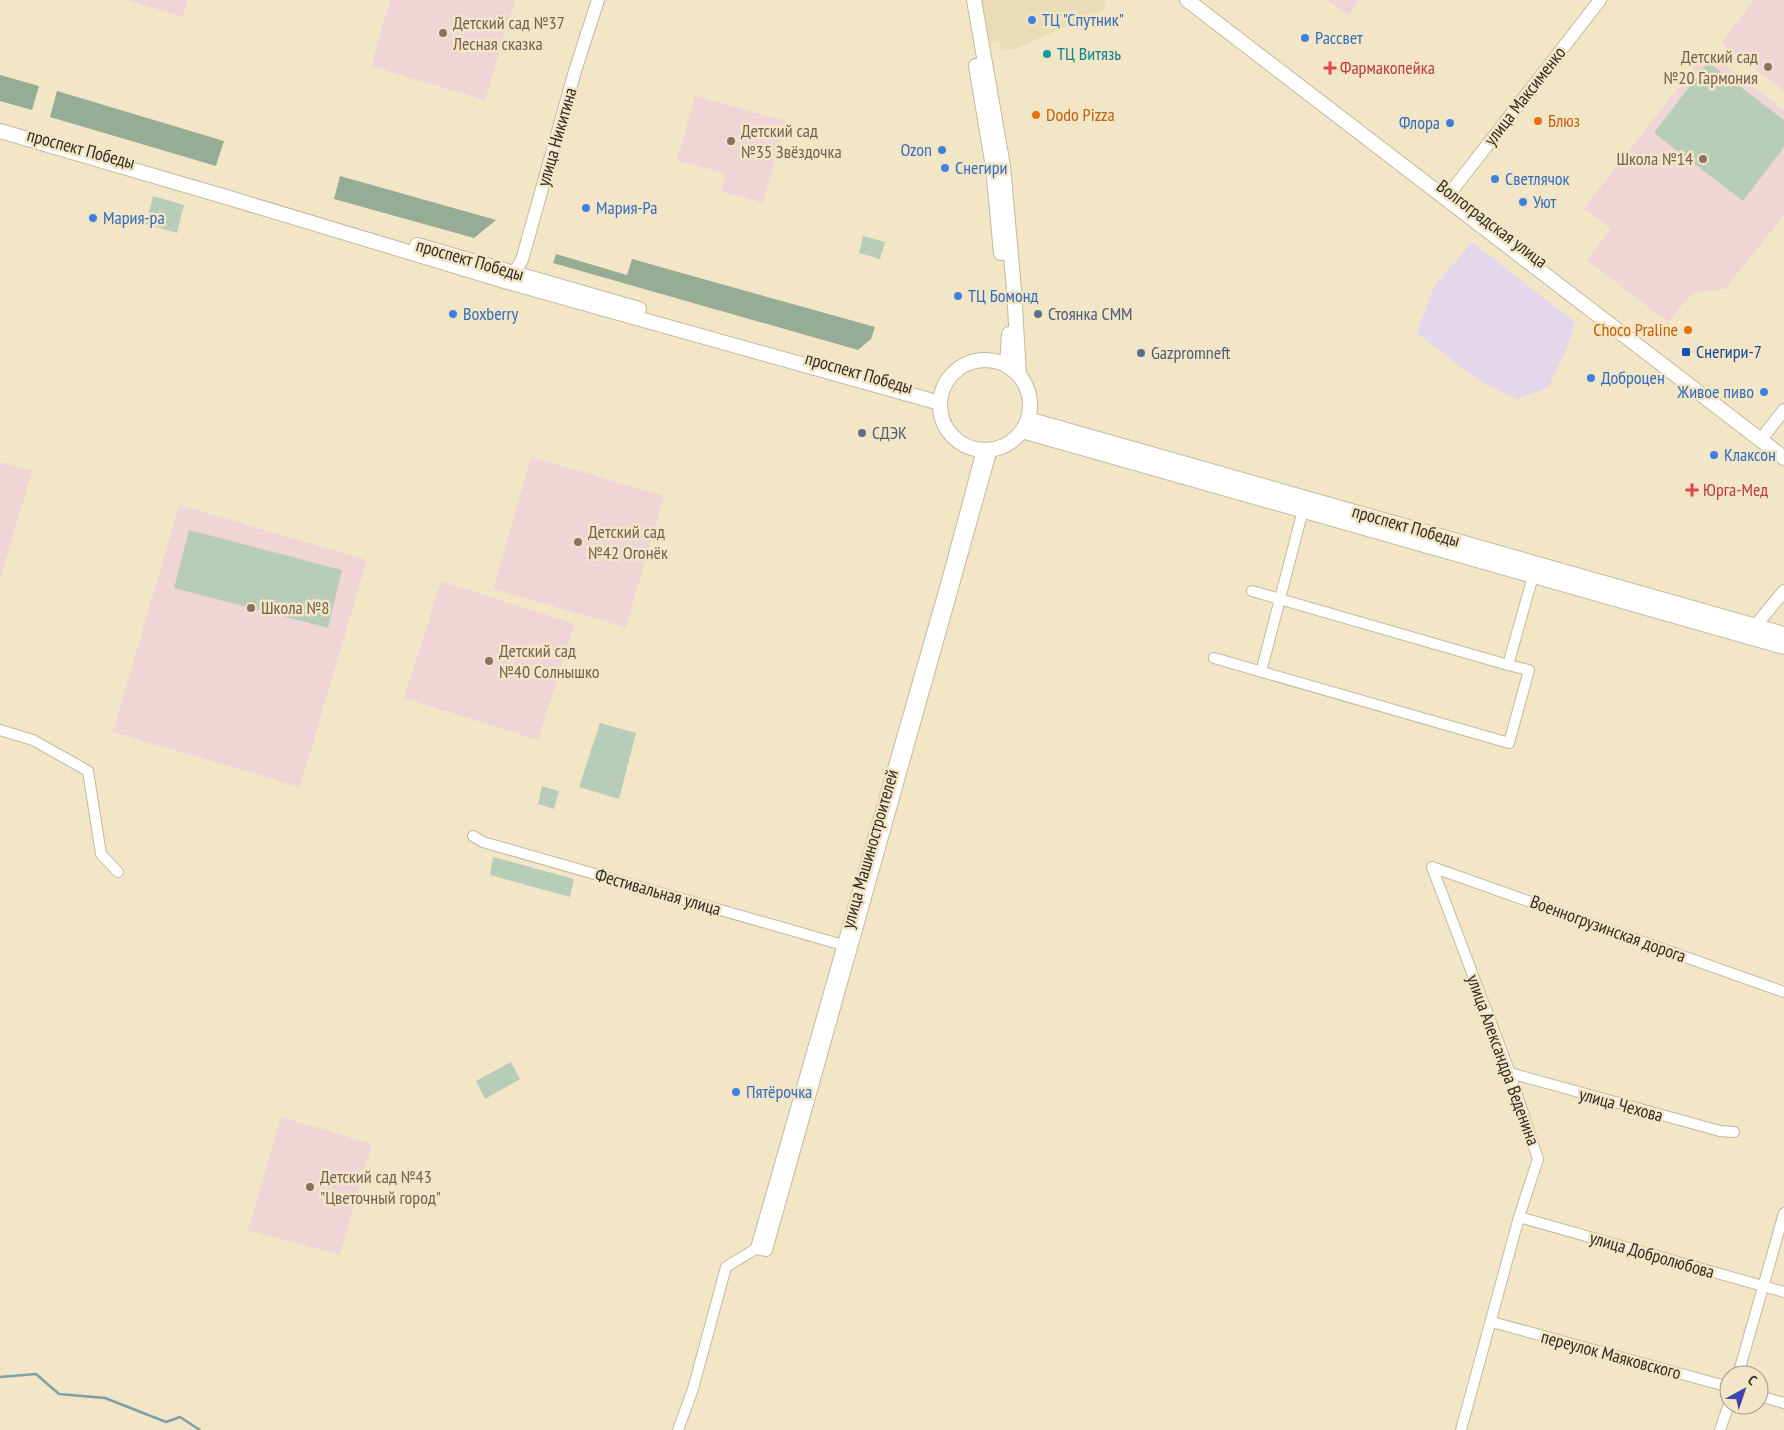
<svg xmlns="http://www.w3.org/2000/svg" width="1784" height="1430" viewBox="0 0 1784 1430" font-family="'PT Sans Narrow',sans-serif">
	<rect width="100%" height="100%" fill="#f2e6c7"/>
	<!-- built -->
	<path fill="#eadcb6" d="M976,0H1104L1106,9L1014,49L1001,50L1000,41L988,43Z"/>
	<!-- industrial -->
	<path fill="#e5d7eb" d="M1472,242L1575,322L1566,350L1548,388L1517,399L1478,380L1417,333L1433,288Z"/>
	<!-- education -->
	<path fill="#f0d5d7" d="M126,0H188L183,17Z
		M390,0H515L485,100L371,66Z
		M1328,0H1360L1348,16Z
		M1754,0H1784V91L1721,43Z
		M1707,51L1784,110V215L1725,289L1692,293L1668,322L1587,260L1611,229L1584,208Z
		M695,96L786,121L763,203L721,191L726,174L677,160Z
		M531,457L664,496L626,627L493,589Z
		M0,462L32,471L0,580Z
		M179,505L367,560L300,787L113,732Z
		M441,581L575,624L538,740L404,698Z
		M281,1117L372,1144L340,1255L248,1230Z"/>
	<!-- green -->
	<path fill="#b8cdb7" d="M1708,62L1784,120V147L1743,201L1654,133Z
		M153,196L184,205L177,233L146,224Z
		M863,236L885,242L880,259L859,253Z
		M189,530L342,570L328,628L174,588Z
		M600,723L636,733L619,799L579,787Z
		M542,786L559,791L554,809L538,804Z
		M493,857L574,879L570,897L490,875Z
		M511,1062L520,1079L485,1099L476,1081Z"/>
	<!-- forest -->
	<path fill="#96ac95" d="M0,75L39,86L32,110L0,101Z
		M57,91L224,141L216,166L50,117Z
		M340,176L496,220L474,238L334,199Z
		M556,254L627,275L632,259L875,327L871,339L858,350L553,263Z"/>
	<g fill="none" stroke-linecap="round" stroke-linejoin="round">
		<!-- stream -->
		<path stroke="#7ea1a8" stroke-width="2.5" d="M0,1377L36,1374L59,1394L105,1398L166,1422L180,1417L200,1430"/>
		<defs>
			<path id="minor" d="M1252,591L1508,665
				M1214,658L1509,743L1529,670L1508,665L1535,569
				M1261,672L1303,510
				M0,730L33,740L88,771L101,854L118,872
				M473,836L483,842L843,945
				M1432,867L1510,1073L1538,1159L1519,1217L1461,1430
				M1432,867L1784,992
				M1510,1073L1720,1131L1734,1132
				M1519,1217L1784,1292
				M1492,1322L1729,1387
				M1738,1375L1784,1213
				M1759,1396L1784,1403
				M678,1430L693,1389L726,1267L757,1248
				M1720,1430L1729,1404"/>
			<path id="tertiary" d="M1450,193L1600,0
				M514,273L522,260L575,71L598,0
				M1766,433L1784,410
				M983,450L949,577L757,1248L766,1250L991,449
				M1756,625L1784,591"/>
			<path id="secondary" d="M974,0L1003,166L1014,290L1019,375
				M1187,0L1784,458
				M976,66L993,167L1001,253
				M0,131L226,197L508,282L940,403
				M417,245L639,309
				M940 405a45 45 0 1 1 90 0a45 45 0 1 1-90 0Z
				M1007,365L1009,334
				M1028,419L1784,634
				M1022,431L1784,647"/>
		</defs>
		<!-- minor casing -->
		<use href="#minor" stroke="#c4b99c" stroke-width="12"/>
		<!-- tertiary casing -->
		<use href="#tertiary" stroke="#c4b99c" stroke-width="14"/>
		<!-- secondary casing -->
		<use href="#secondary" stroke="#c4b99c" stroke-width="16"/>
		<!-- minor -->
		<use href="#minor" stroke="#fff" stroke-width="10"/>
		<!-- tertiary -->
		<use href="#tertiary" stroke="#fff" stroke-width="12"/>
		<!-- secondary -->
		<use href="#secondary" stroke="#fff" stroke-width="14"/>
	</g>
	<!-- markers -->
	<g fill="#3f7fe0" stroke="#f2e6c7" stroke-width="2">
		<circle cx="1032" cy="20" r="5"/>
		<circle cx="1305" cy="38" r="5"/>
		<circle cx="1450" cy="123" r="5"/>
		<circle cx="942" cy="150" r="5"/>
		<circle cx="945" cy="168" r="5"/>
		<circle cx="1495" cy="179" r="5"/>
		<circle cx="1523" cy="202" r="5"/>
		<circle cx="586" cy="208" r="5"/>
		<circle cx="93" cy="218" r="5"/>
		<circle cx="958" cy="296" r="5"/>
		<circle cx="453" cy="314" r="5"/>
		<circle cx="1591" cy="378" r="5"/>
		<circle cx="1764" cy="392" r="5"/>
		<circle cx="1714" cy="455" r="5"/>
		<circle cx="736" cy="1092" r="5"/>
	</g>
	<g fill="#8d6e63" stroke="#f2e6c7" stroke-width="2">
		<circle cx="443" cy="33" r="5"/>
		<circle cx="1768" cy="67" r="5"/>
		<circle cx="731" cy="141" r="5"/>
		<circle cx="1703" cy="159" r="5"/>
		<circle cx="578" cy="542" r="5"/>
		<circle cx="251" cy="608" r="5"/>
		<circle cx="489" cy="661" r="5"/>
		<circle cx="310" cy="1187" r="5"/>
	</g>
	<circle fill="#0f9aa8" stroke="#f2e6c7" stroke-width="2" cx="1047" cy="54" r="5"/>
	<g fill="#e0444e" stroke="#f2e6c7" stroke-width="2">
		<path d="M1327.5 60.5h5v5h5v5h-5v5h-5v-5h-5v-5h5z"/>
		<path d="M1689.5 482.5h5v5h5v5h-5v5h-5v-5h-5v-5h5z"/>
	</g>
	<g fill="#e8710a" stroke="#f2e6c7" stroke-width="2">
		<circle cx="1036" cy="115" r="5"/>
		<circle cx="1538" cy="121" r="5"/>
		<circle cx="1688" cy="330" r="5"/>
	</g>
	<g fill="#5c6f8a" stroke="#f2e6c7" stroke-width="2">
		<circle cx="1038" cy="314" r="5"/>
		<circle cx="1141" cy="353" r="5"/>
		<circle cx="862" cy="433" r="5"/>
	</g>
	<rect fill="#1a4fb4" stroke="#f2e6c7" stroke-width="2" x="1681" y="347" width="10" height="10" rx="2.5"/>
	<g text-anchor="middle" stroke-width="5" stroke-linejoin="round" paint-order="stroke">
		<!-- shop labels -->
		<g font-size="18" fill="#366cbe" stroke="#f2e6c7" text-anchor="start">
			<text x="1042" y="26">ТЦ "Спутник"</text>
			<text x="1315" y="44">Рассвет</text>
			<text x="1440" y="129" text-anchor="end">Флора</text>
			<text x="932" y="156" text-anchor="end">Ozon</text>
			<text x="955" y="174">Снегири</text>
			<text x="1505" y="185">Светлячок</text>
			<text x="1533" y="208">Уют</text>
			<text x="596" y="214">Мария-Ра</text>
			<text x="103" y="224">Мария-ра</text>
			<text x="968" y="302">ТЦ Бомонд</text>
			<text x="463" y="320">Boxberry</text>
			<text x="1601" y="384">Доброцен</text>
			<text x="1754" y="398" text-anchor="end">Живое пиво</text>
			<text x="1724" y="461">Клаксон</text>
			<text x="746" y="1098">Пятёрочка</text>
		</g>
		<!-- education labels -->
		<g font-size="18" fill="#785e54" stroke="#f2e6c7" text-anchor="start">
			<text x="453" y="29">Детский сад №37<tspan x="453" dy="21">Лесная сказка</tspan></text>
			<text x="1758" y="63" text-anchor="end">Детский сад<tspan x="1758" dy="21">№20 Гармония</tspan></text>
			<text x="741" y="137">Детский сад<tspan x="741" dy="21">№35 Звёздочка</tspan></text>
			<text x="1693" y="165" text-anchor="end">Школа №14</text>
			<text x="588" y="538">Детский сад<tspan x="588" dy="21">№42 Огонёк</tspan></text>
			<text x="261" y="614">Школа №8</text>
			<text x="499" y="657">Детский сад<tspan x="499" dy="21">№40 Солнышко</tspan></text>
			<text x="320" y="1183">Детский сад №43<tspan x="320" dy="21">"Цветочный город"</tspan></text>
		</g>
		<!-- culture labels -->
		<g font-size="18" fill="#0d838f" stroke="#f2e6c7" text-anchor="start">
			<text x="1057" y="60">ТЦ Витязь</text>
		</g>
		<!-- health labels -->
		<g font-size="18" fill="#be3a42" stroke="#f2e6c7" text-anchor="start">
			<text x="1340" y="74">Фармакопейка</text>
			<text x="1703" y="496">Юрга-Мед</text>
		</g>
		<!-- street labels -->
		<g font-size="18" fill="#322d22" stroke="#f2e6c7">
			<text transform="translate(1525 96) rotate(-52)" y="6">улица Максименко</text>
			<text transform="translate(557 137) rotate(-74)" y="6">улица Никитина</text>
			<text transform="translate(81 149) rotate(15)" y="6">проспект Победы</text>
			<text transform="translate(1492 224) rotate(37)" y="6">Волгоградская улица</text>
			<text transform="translate(470 260) rotate(16)" y="6">проспект Победы</text>
			<text transform="translate(859 373) rotate(16)" y="6">проспект Победы</text>
			<text transform="translate(1406 526) rotate(16)" y="6">проспект Победы</text>
			<text transform="translate(870 849) rotate(-74)" y="6">улица Машиностроителей</text>
			<text transform="translate(658 892) rotate(16)" y="6">Фестивальная улица</text>
			<text transform="translate(1608 929) rotate(20)" y="6">Военногрузинская дорога</text>
			<text transform="translate(1503 1060) rotate(70)" y="6">улица Александра Веденина</text>
			<text transform="translate(1621 1105) rotate(15)" y="6">улица Чехова</text>
			<text transform="translate(1652 1255) rotate(16)" y="6">улица Добролюбова</text>
			<text transform="translate(1611 1355) rotate(15)" y="6">переулок Маяковского</text>
		</g>
		<!-- food labels -->
		<g font-size="18" fill="#c56008" stroke="#f2e6c7" text-anchor="start">
			<text x="1046" y="121">Dodo Pizza</text>
			<text x="1548" y="127">Блюз</text>
			<text x="1678" y="336" text-anchor="end">Choco Praline</text>
		</g>
		<!-- service labels -->
		<g font-size="18" fill="#4e5e75" stroke="#f2e6c7" text-anchor="start">
			<text x="1048" y="320">Стоянка СММ</text>
			<text x="1151" y="359">Gazpromneft</text>
			<text x="872" y="439">СДЭК</text>
		</g>
		<!-- transit labels -->
		<g font-size="18" fill="#164399" stroke="#f2e6c7" text-anchor="start">
			<text x="1696" y="358">Снегири-7</text>
		</g>
	</g>
	<!-- north arrow -->
	<g transform="translate(1744 1390) rotate(40)"><circle r="24" fill="#f2e6c7" stroke="#a59c85"/>
	<path d="M0-4L9 19L0 12L-9 19Z" fill="#4341b6"/>
	<text y="-8" font-size="14" font-weight="bold" text-anchor="middle" fill="#322d22">С</text>
	</g>
</svg>
